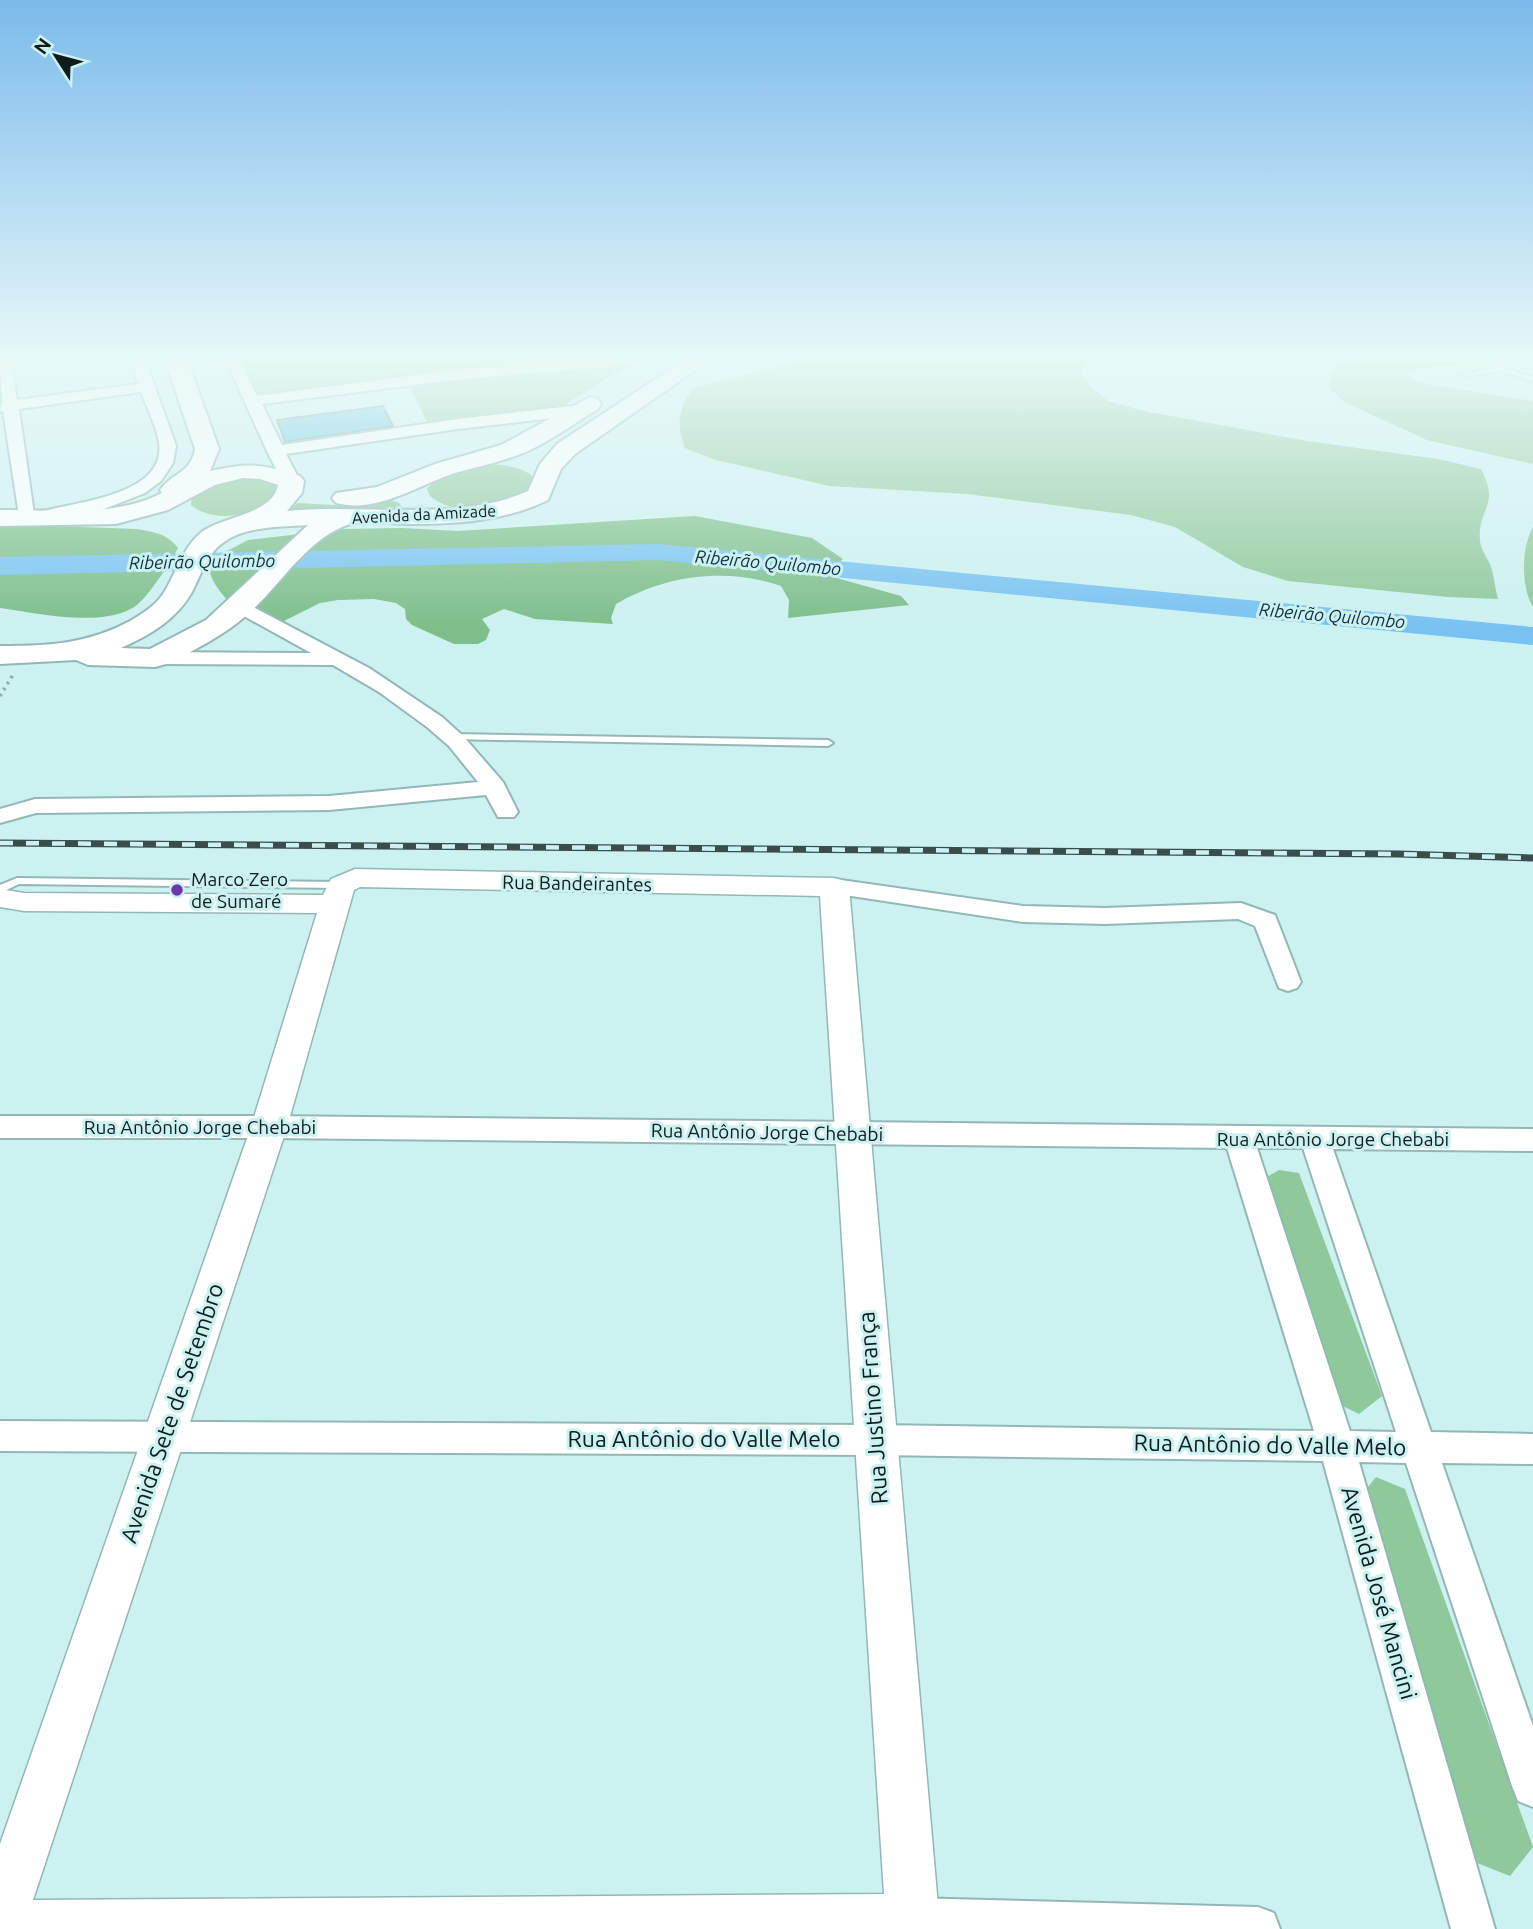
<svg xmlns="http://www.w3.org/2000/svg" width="1533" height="1929" viewBox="0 0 1533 1929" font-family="Ubuntu,sans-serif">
	<rect width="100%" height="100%" fill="#cbf1f0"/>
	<!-- green -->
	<path fill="#8fc89a" d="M238,359H646L463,372L250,395Z
		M813,359H1089L1081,372L1090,386L1108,401L1144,411L1307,441L1438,459L1481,469C1501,507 1477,507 1480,541C1481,551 1488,558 1491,567C1494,577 1495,588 1498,599L1448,597L1288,581L1243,567L1175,527L1131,515L967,494L830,486L716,460L685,448C676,424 678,409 693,388Z
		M1338,359H1487L1493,365L1435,366L1406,373L1413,380L1430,385L1533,401V464L1427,440L1346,403L1329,388L1331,373Z
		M627,366L561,407L428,424L409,385L465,377Z
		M484,464C503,465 520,465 535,478L533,493C500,502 460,521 430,496L427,489L439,475Z
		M256,479L268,481L280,490C265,516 214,525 191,505C189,483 240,478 256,479Z
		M391,500L399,503L405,511L285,512L298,503L351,506Z
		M1533,527V607C1521,588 1521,547 1533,527Z
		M1279,1170L1299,1173L1382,1396L1359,1414L1335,1402L1262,1180Z
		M1376,1477L1405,1489L1533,1847L1510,1876L1477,1863L1360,1497Z"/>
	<!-- forest -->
	<path fill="#7dbe8a" d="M695,516L812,538L843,559L826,575L901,596L909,605L788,618L789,600L781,586C727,567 665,575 616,604L611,618L613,624L535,619L504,609L482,619L490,630L486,640L478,644H454L412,625L406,619L405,609L396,603L374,599L338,600L320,603L282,622L256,616L254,624C241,615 211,587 210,571C210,565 213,559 214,554L225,552L248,540L343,529L402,528L458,531Z
		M0,524L136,529C153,532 167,533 178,548C171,562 149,595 137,605C106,629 36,613 0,608Z"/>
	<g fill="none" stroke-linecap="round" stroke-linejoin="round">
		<!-- river -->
		<path fill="#78c2f1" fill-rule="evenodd" d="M658,544L1533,627V645L658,560L0,575V557Z"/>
	</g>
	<!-- building -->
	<path fill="#5bc0d8" stroke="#72939c" stroke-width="2" d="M383,406L393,426L285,442L277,420Z"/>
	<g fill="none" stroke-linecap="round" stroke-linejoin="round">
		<defs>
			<path id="service" d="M1497,359H1503V368L1533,377V381L1500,371L1464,377L1460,375L1497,367Z
				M453,734L828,740L833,743L828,746L449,739V735Z
				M17,878L341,882L347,885L341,888L19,884L0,893V885Z"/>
			<path id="minor" d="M0,359H11L17,400L138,384L131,359H145L176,446L173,463L161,481L145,493L104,509L41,522L34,519L26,523L20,522L3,411L0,412L2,402ZM141,392C147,409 157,426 159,443C167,498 67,502 34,514L19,409Z
				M225,359H239L257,396L455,370L595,359H652L645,363L455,380L262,404L282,445L458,419L580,405L588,410L580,415L458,429L286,454L300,481L291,486L282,481L267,451Z
				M240,600L369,668L442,717L464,737L503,782L518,812L514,817H498L486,795L329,810L36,813L0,823V809L35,799L329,796L478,782L449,746L427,727L379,692L333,665L155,664L148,662L145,658L148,654L155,652L311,653L233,610L230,606L233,602Z
				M834,879L1023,906L1105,908L1241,903L1275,915L1301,982L1297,988L1288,991L1279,988L1255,926L1238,919L1105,924L1023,922L825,892L822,887L825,882Z
				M0,1116H269L1533,1129V1151L1333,1149L1431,1432L1533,1434V1464L1442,1463L1533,1726V1807L1518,1801L1512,1786L1406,1463L1359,1462L1495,1929H1451L1323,1461L874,1455L0,1451V1421L874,1425L1314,1431L1227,1148L269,1138H0ZM1257,1148H1303L1396,1432L1350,1431Z
				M912,1898L1258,1907L1274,1913L1280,1929H894L890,1920L896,1904Z"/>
			<path id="tertiary" d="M355,869L834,878L845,881L849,887L940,1929H0V1844L251,1127L317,913L24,911L0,907V889L24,893L323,895L331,879ZM360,887L820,896L884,1894L33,1900L287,1127L354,890Z"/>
			<path id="primary" d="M165,359H187L219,449L210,471C250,462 261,464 300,476L304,481L302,493L287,511C363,503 457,523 528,491L540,464L557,444L686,359H711L575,454L561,469L548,500C503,522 455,524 406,524C389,524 364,519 347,525C306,540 280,586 248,614C223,636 195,650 166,664L155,667L88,665L76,660L0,664V646C47,646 88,644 130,621C142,614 155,606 163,594C176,574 183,546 203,531C224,516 273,514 278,485L260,479L243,478L215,485L168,510L116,524L0,526V510C52,509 115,518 162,493L160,490C172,473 191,473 195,449ZM308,525L206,620L150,649L121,648C150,635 176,620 192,592C201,575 207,553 224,542C246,526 281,527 308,525Z
				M590,397L598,399L601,404L598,409C578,421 559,435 538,446C512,460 483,465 455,473C418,485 377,514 336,503L332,498L336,493L377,487L435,464L501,445Z"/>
		</defs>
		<!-- service casing -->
		<use href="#service" stroke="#93b7b6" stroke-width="4"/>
		<!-- minor casing -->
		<use href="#minor" stroke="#93b7b6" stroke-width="4"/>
		<!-- tertiary casing -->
		<use href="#tertiary" stroke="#93b7b6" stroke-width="3"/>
		<!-- primary casing -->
		<use href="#primary" stroke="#93b7b6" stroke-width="4"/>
		<!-- path -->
		<path stroke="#8fadac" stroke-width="3.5" stroke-dasharray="2.5 4.5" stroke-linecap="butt" d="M0,696L14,673"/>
		<!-- service -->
		<use href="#service" fill="#fff" fill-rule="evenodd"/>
		<!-- minor -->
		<use href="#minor" fill="#fff" fill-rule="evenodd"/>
		<!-- tertiary -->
		<use href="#tertiary" fill="#fff" fill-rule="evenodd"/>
		<!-- primary -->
		<use href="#primary" fill="#fff" fill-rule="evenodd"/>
		<defs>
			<path id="rail" d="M0,843L1398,854L1533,858"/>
		</defs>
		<!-- rail casing -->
		<use href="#rail" stroke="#394d4c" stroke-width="7"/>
		<!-- rail -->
		<use href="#rail" stroke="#cbf1f0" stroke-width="4.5" stroke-dasharray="13" stroke-linecap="butt"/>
	</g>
	<!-- sky -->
	<linearGradient id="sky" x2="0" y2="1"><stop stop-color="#7bbaec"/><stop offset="0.57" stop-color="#e8f9f8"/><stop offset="1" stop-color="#e8f9f8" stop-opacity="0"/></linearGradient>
	<rect width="1533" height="629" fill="url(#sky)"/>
	<!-- markers -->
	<circle fill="#7135ab" stroke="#cbf1f0" stroke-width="2.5" cx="177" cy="890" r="7"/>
	<g text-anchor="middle" stroke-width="6" stroke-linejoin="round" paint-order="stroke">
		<!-- far-street labels -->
		<g font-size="16" fill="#0e1d1c" stroke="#cbf1f0">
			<text transform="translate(424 514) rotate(-3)" y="6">Avenida da Amizade</text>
		</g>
		<!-- far-water labels -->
		<g font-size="18" font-style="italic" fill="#0f3043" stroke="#cbf1f0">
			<text transform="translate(202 562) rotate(-1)" y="6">Ribeirão Quilombo</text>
			<text transform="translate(768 563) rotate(5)" y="6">Ribeirão Quilombo</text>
			<text transform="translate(1332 616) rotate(5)" y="6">Ribeirão Quilombo</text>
		</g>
		<!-- poi labels -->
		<g font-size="19" fill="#0e1d1c" stroke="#cbf1f0" text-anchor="start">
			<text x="191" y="886">Marco Zero<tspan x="191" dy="22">de Sumaré</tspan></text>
		</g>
		<!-- street labels -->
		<g font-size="19" fill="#0e1d1c" stroke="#cbf1f0">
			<text transform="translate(577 883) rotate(1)" y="7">Rua Bandeirantes</text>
			<text x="200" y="1134">Rua Antônio Jorge Chebabi</text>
			<text transform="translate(767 1132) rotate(1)" y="7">Rua Antônio Jorge Chebabi</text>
			<text x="1333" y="1146">Rua Antônio Jorge Chebabi</text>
		</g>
		<!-- near-street labels -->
		<g font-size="23" fill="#0e1d1c" stroke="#cbf1f0">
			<text transform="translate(873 1408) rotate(-94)" y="8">Rua Justino França</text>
			<text transform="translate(172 1413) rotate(-71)" y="8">Avenida Sete de Setembro</text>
			<text x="704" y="1447">Rua Antônio do Valle Melo</text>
			<text transform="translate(1270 1445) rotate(1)" y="8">Rua Antônio do Valle Melo</text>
			<text transform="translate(1379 1593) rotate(74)" y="8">Avenida José Mancini</text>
		</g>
	</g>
	<!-- north arrow -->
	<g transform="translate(56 56) rotate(306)" stroke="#cbf1f0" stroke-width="5" paint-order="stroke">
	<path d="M0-5L12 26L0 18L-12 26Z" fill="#0e1d1c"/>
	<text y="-10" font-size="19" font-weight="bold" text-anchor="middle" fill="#0e1d1c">N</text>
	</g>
</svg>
